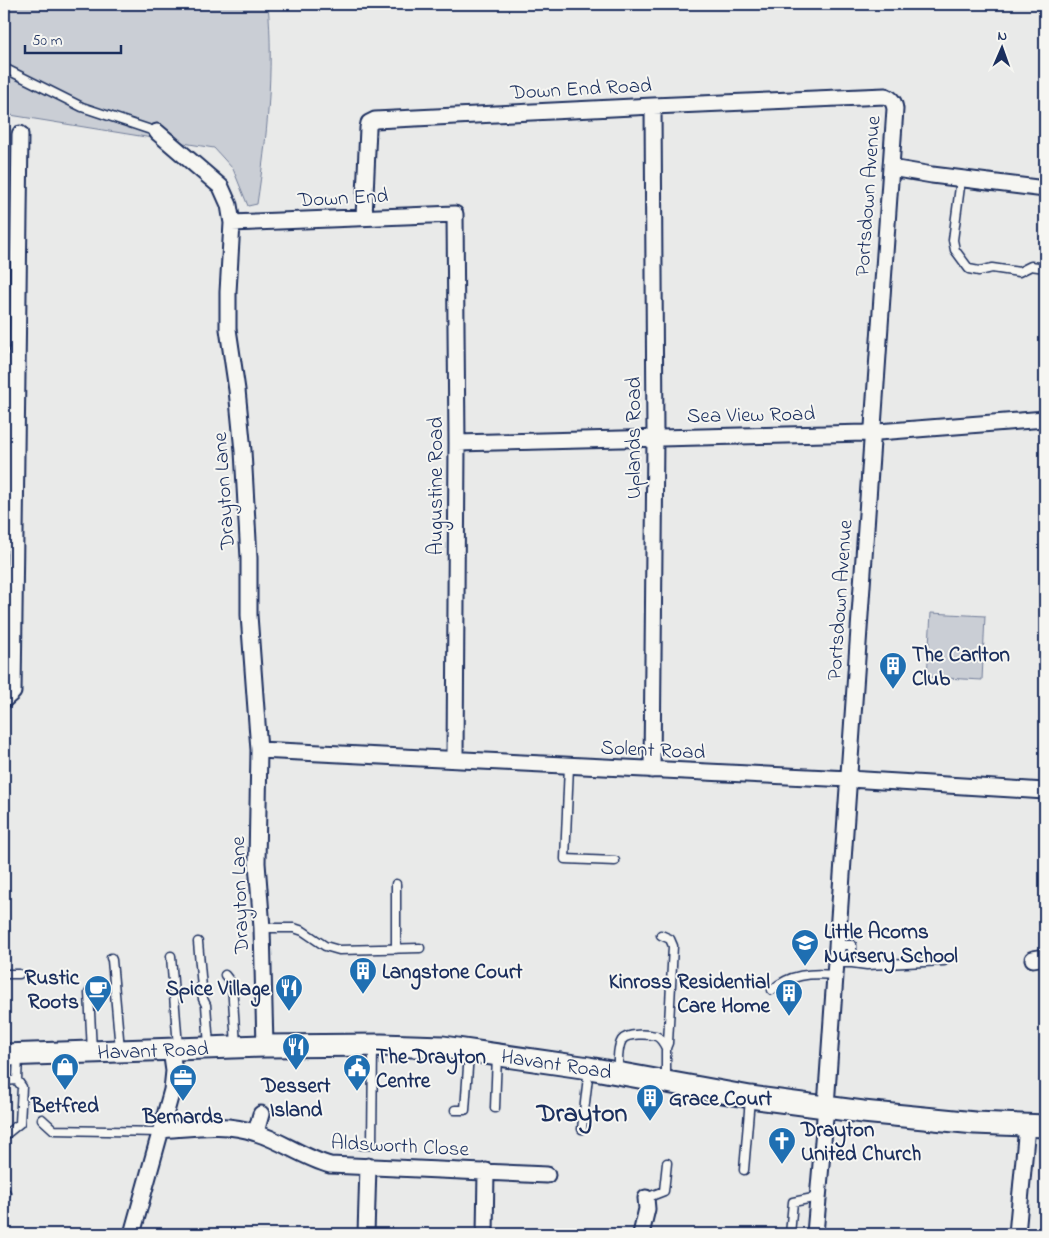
<svg xmlns="http://www.w3.org/2000/svg" width="1049" height="1238" viewBox="0 0 1049 1238" font-family="'Indie Flower',sans-serif">
	<rect width="100%" height="100%" fill="#e9eae9"/>
	<filter id="ink" filterUnits="userSpaceOnUse"><feTurbulence type="fractalNoise" baseFrequency=".02" numOctaves="2"/><feDisplacementMap in="SourceGraphic" scale="10" xChannelSelector="R" yChannelSelector="G"/><feConvolveMatrix kernelMatrix="1 2 1 2 8 2 1 2 1" color-interpolation-filters="sRGB"/></filter>
	<g filter="url(#ink)">
		<!-- green -->
		<path fill="#caced5" stroke="#727e9a" d="M4,4H268C274,70 267,138 257,204L248,206L233,169L214,148L4,114Z
			M931,613L985,616L982,680L927,677Z"/>
		<g fill="none" stroke-linecap="round" stroke-linejoin="round">
			<defs>
				<path id="lane" d="M4,68L82,107L157,132
					M961,179L953,240L955,250L969,269L979,271L992,268L1019,272L1031,266L1045,268
					M569,766L565,859L615,861
					M396,884V949
					M262,928H294L303,931L325,946L339,950L420,948
					M661,935L670,939L673,946L668,1043L666,1048V1080
					M198,942L203,999L206,1005L209,1046
					M836,945H852V963
					M171,956L178,1047
					M111,958L112,960L120,1049
					M835,963H852L867,965L944,961
					M4,974H19
					M225,975L232,984L236,1045
					M772,990C790,974 811,973 834,975
					M89,993L92,1051
					M618,1071C618,1061 617,1048 622,1040C627,1033 648,1034 656,1036C661,1038 664,1044 666,1048
					M4,1081L17,1080L18,1056
					M495,1108L497,1055
					M455,1110H465L469,1053
					M42,1119L54,1130L160,1132
					M582,1129L589,1068
					M4,1136L20,1123L22,1087L17,1080
					M361,1145H372L373,1045
					M744,1170L750,1099
					M4,1192L6,1193
					M646,1198L664,1191L667,1163
					M790,1234L793,1202L818,1197"/>
				<path id="street" d="M157,132L221,187L229,205L232,223L228,292V329L237,390L243,451L249,558V615L259,750L257,863L262,928L265,1046
					M891,168L932,175L1045,189
					M364,217L368,128L369,123L375,120L653,106L885,96C892,99 894,102 895,109L826,1106L815,1234
					M232,223L455,214L457,443L455,759
					M457,443L865,433L1045,419
					M4,700L13,692L20,134
					M259,750L849,779L1045,791
					M652,770L655,437L653,106
					M1033,959L1045,957
					M161,1130C192,1128 226,1122 256,1133C282,1141 304,1158 330,1165L547,1175
					M256,1132L261,1114
					M132,1234L172,1090L174,1071L171,1050
					M366,1234L368,1166
					M485,1234L486,1171
					M641,1234L647,1209L646,1198
					M1017,1234L1027,1126"/>
				<g id="secondary">
					<path id="s1" d="M4,1055L265,1046L381,1045L443,1047L589,1068L750,1097L863,1112L975,1123L1045,1126"/>
				</g>
			</defs>
			<!-- lane casing -->
			<use href="#lane" stroke="#1b2f5e" stroke-width="11"/>
			<!-- street casing -->
			<use href="#street" stroke="#1b2f5e" stroke-width="19"/>
			<!-- secondary casing -->
			<use href="#secondary" stroke="#1b2f5e" stroke-width="25"/>
			<!-- lane -->
			<use href="#lane" stroke="#f6f6f2" stroke-width="8"/>
			<!-- street -->
			<use href="#street" stroke="#f6f6f2" stroke-width="15"/>
			<!-- secondary -->
			<use href="#secondary" stroke="#f6f6f2" stroke-width="21"/>
		</g>
	</g>
	<!-- icons -->
	<defs>
		<symbol id="building-pin" viewBox="-11 -11 22 30"><path d="M0 17L-7.5 6A9.5 9.5 0 1 1 7.5 6Z" fill="#1f6fb2" stroke="#f6f6f2"/><path d="M-4-6H4V6H1V3H-1V6H-4ZM-2.5-4.3h1.7v1.8h-1.7ZM.8-4.3h1.7v1.8H.8ZM-2.5-1h1.7V.8h-1.7ZM.8-1h1.7V.8H.8Z" fill="#fff"/></symbol>
		<symbol id="school-pin" viewBox="-11 -11 22 30"><path d="M0 17L-7.5 6A9.5 9.5 0 1 1 7.5 6Z" fill="#1f6fb2" stroke="#f6f6f2"/><path d="M0-5L7-2L0 1L-7-2ZM-4 1L0 2.5L4 1V4Q0 6-4 4Z" fill="#fff"/></symbol>
		<symbol id="restaurant-pin" viewBox="-11 -11 22 30"><path d="M0 17L-7.5 6A9.5 9.5 0 1 1 7.5 6Z" fill="#1f6fb2" stroke="#f6f6f2"/><path d="M-5-6h1v4h1v-4h1v4h1v-4h1v5L-1.5 .5V6h-2V.5L-5-1ZM5-6V6H3V1.5H1.5Q1.5-4 5-6Z" fill="#fff"/></symbol>
		<symbol id="cafe-pin" viewBox="-11 -11 22 30"><path d="M0 17L-7.5 6A9.5 9.5 0 1 1 7.5 6Z" fill="#1f6fb2" stroke="#f6f6f2"/><path d="M-5.5-4.5H6V0H3Q3 3.5 0 3.5H-2.5Q-5.5 3.5-5.5 0ZM3-3.2v2h1.7v-2ZM-6 4.5H4V6H-6Z" fill="#fff"/></symbol>
		<symbol id="shop-pin" viewBox="-11 -11 22 30"><path d="M0 17L-7.5 6A9.5 9.5 0 1 1 7.5 6Z" fill="#1f6fb2" stroke="#f6f6f2"/><path d="M-5-2.5h2.3a2.7 3.5 0 0 1 5.4 0H5L5.5 6h-11ZM-1.5-2.5h3a1.5 2.3 0 0 0-3 0Z" fill="#fff"/></symbol>
		<symbol id="civic-pin" viewBox="-11 -11 22 30"><path d="M0 17L-7.5 6A9.5 9.5 0 1 1 7.5 6Z" fill="#1f6fb2" stroke="#f6f6f2"/><path d="M-.6-6.5H3V-4.5H.6V-3L4-1V1h2V6H-6V1h2V-1L-.6-3ZM-1.2 2.5V6h2.4V2.5Z" fill="#fff"/></symbol>
		<symbol id="office-pin" viewBox="-11 -11 22 30"><path d="M0 17L-7.5 6A9.5 9.5 0 1 1 7.5 6Z" fill="#1f6fb2" stroke="#f6f6f2"/><path d="M-6-3h4V-5.5h4V-3h4V5H-6ZM-1-4.5V-3h2v-1.5ZM-6 0V1H6V0Z" fill="#fff"/></symbol>
		<symbol id="church-pin" viewBox="-11 -11 22 30"><path d="M0 17L-7.5 6A9.5 9.5 0 1 1 7.5 6Z" fill="#1f6fb2" stroke="#f6f6f2"/><path d="M-1.2-6h2.4v3.5h3.3v2.4h-3.3V6h-2.4V-.1h-3.3v-2.4h3.3Z" fill="#fff"/></symbol>
	</defs>
	<g fill-rule="evenodd">
		<use href="#building-pin" x="877" y="650" width="32" height="43"/>
		<use href="#school-pin" x="789" y="927" width="32" height="43"/>
		<use href="#building-pin" x="347" y="955" width="32" height="43"/>
		<use href="#restaurant-pin" x="273" y="972" width="32" height="43"/>
		<use href="#cafe-pin" x="82" y="973" width="32" height="43"/>
		<use href="#building-pin" x="773" y="977" width="32" height="43"/>
		<use href="#restaurant-pin" x="280" y="1031" width="32" height="43"/>
		<use href="#shop-pin" x="49" y="1051" width="32" height="43"/>
		<use href="#civic-pin" x="341" y="1052" width="32" height="43"/>
		<use href="#office-pin" x="167" y="1062" width="32" height="43"/>
		<use href="#building-pin" x="634" y="1082" width="32" height="43"/>
		<use href="#church-pin" x="766" y="1125" width="32" height="43"/>
	</g>
	<g text-anchor="middle" stroke-width="4" stroke-linejoin="round" paint-order="stroke">
		<!-- street labels -->
		<g font-size="21" fill="#1b2f5e" stroke="#f6f6f2">
			<text transform="translate(581 88) rotate(-3)" y="7">Down End Road</text>
			<text transform="translate(867 196) rotate(-86)" y="7">Portsdown Avenue</text>
			<text transform="translate(343 197) rotate(-3)" y="7">Down End</text>
			<text transform="translate(751 414) rotate(-1)" y="7">Sea View Road</text>
			<text transform="translate(633 438) rotate(-90)" y="7">Uplands Road</text>
			<text transform="translate(435 486) rotate(-90)" y="7">Augustine Road</text>
			<text transform="translate(223 491) rotate(-94)" y="7">Drayton Lane</text>
			<text transform="translate(839 600) rotate(-86)" y="7">Portsdown Avenue</text>
			<text transform="translate(653 749) rotate(3)" y="7">Solent Road</text>
			<text transform="translate(239 895) rotate(-92)" y="7">Drayton Lane</text>
			<text dy="7" stroke="none"><textPath href="#s1" startOffset="149">Havant Road</textPath></text>
			<text dy="7" stroke="none"><textPath href="#s1" startOffset="554">Havant Road</textPath></text>
			<text transform="translate(400 1145) rotate(3)" y="7">Aldsworth Close</text>
		</g>
		<!-- poi labels -->
		<g font-size="21" font-weight="bold" fill="#1b2f5e" stroke="#f6f6f2" text-anchor="start">
			<text x="912" y="661">The Carlton<tspan x="912" dy="24">Club</tspan></text>
			<text x="824" y="938">Little Acorns<tspan x="824" dy="24">Nursery School</tspan></text>
			<text x="382" y="978">Langstone Court</text>
			<text x="79" y="984" text-anchor="end">Rustic<tspan x="79" dy="24">Roots</tspan></text>
			<text x="770" y="988" text-anchor="end">Kinross Residential<tspan x="770" dy="24">Care Home</tspan></text>
			<text x="270" y="995" text-anchor="end">Spice Village</text>
			<text x="376" y="1063">The Drayton<tspan x="376" dy="24">Centre</tspan></text>
			<text x="296" y="1092" text-anchor="middle">Dessert<tspan x="296" dy="24">Island</tspan></text>
			<text x="669" y="1105">Grace Court</text>
			<text x="65" y="1112" text-anchor="middle">Betfred</text>
			<text x="183" y="1123" text-anchor="middle">Bernards</text>
			<text x="801" y="1136">Drayton<tspan x="801" dy="24">United Church</tspan></text>
		</g>
		<!-- district labels -->
		<g font-size="26" font-weight="bold" fill="#1b2f5e" stroke="#f6f6f2">
			<text x="582" y="1121">Drayton</text>
		</g>
	</g>
	<!-- margin -->
	<rect width="1049" height="1238" fill="none" stroke="#f6f6f2" stroke-width="20"/>
	<rect x="10" y="10" width="1029" height="1218" fill="none" stroke="#1b2f5e" stroke-width="2" filter="url(#ink)"/>
	<!-- north arrow -->
	<g transform="translate(1002 48) rotate(2)" stroke="#f6f6f2" stroke-width="4" paint-order="stroke">
	<path d="M0-4L9 19L0 12L-9 19Z" fill="#1b2f5e"/>
	<text y="-8" font-size="14" font-weight="bold" text-anchor="middle" fill="#1b2f5e">N</text>
	</g>
	<!-- scale -->
	<path d="M25 45v8h96v-8" fill="none" stroke="#1b2f5e" stroke-width="2.5"/>
	<text x="32" y="45" font-size="15" fill="#1b2f5e" stroke="#f6f6f2" stroke-width="4" paint-order="stroke">50 m</text>
</svg>
